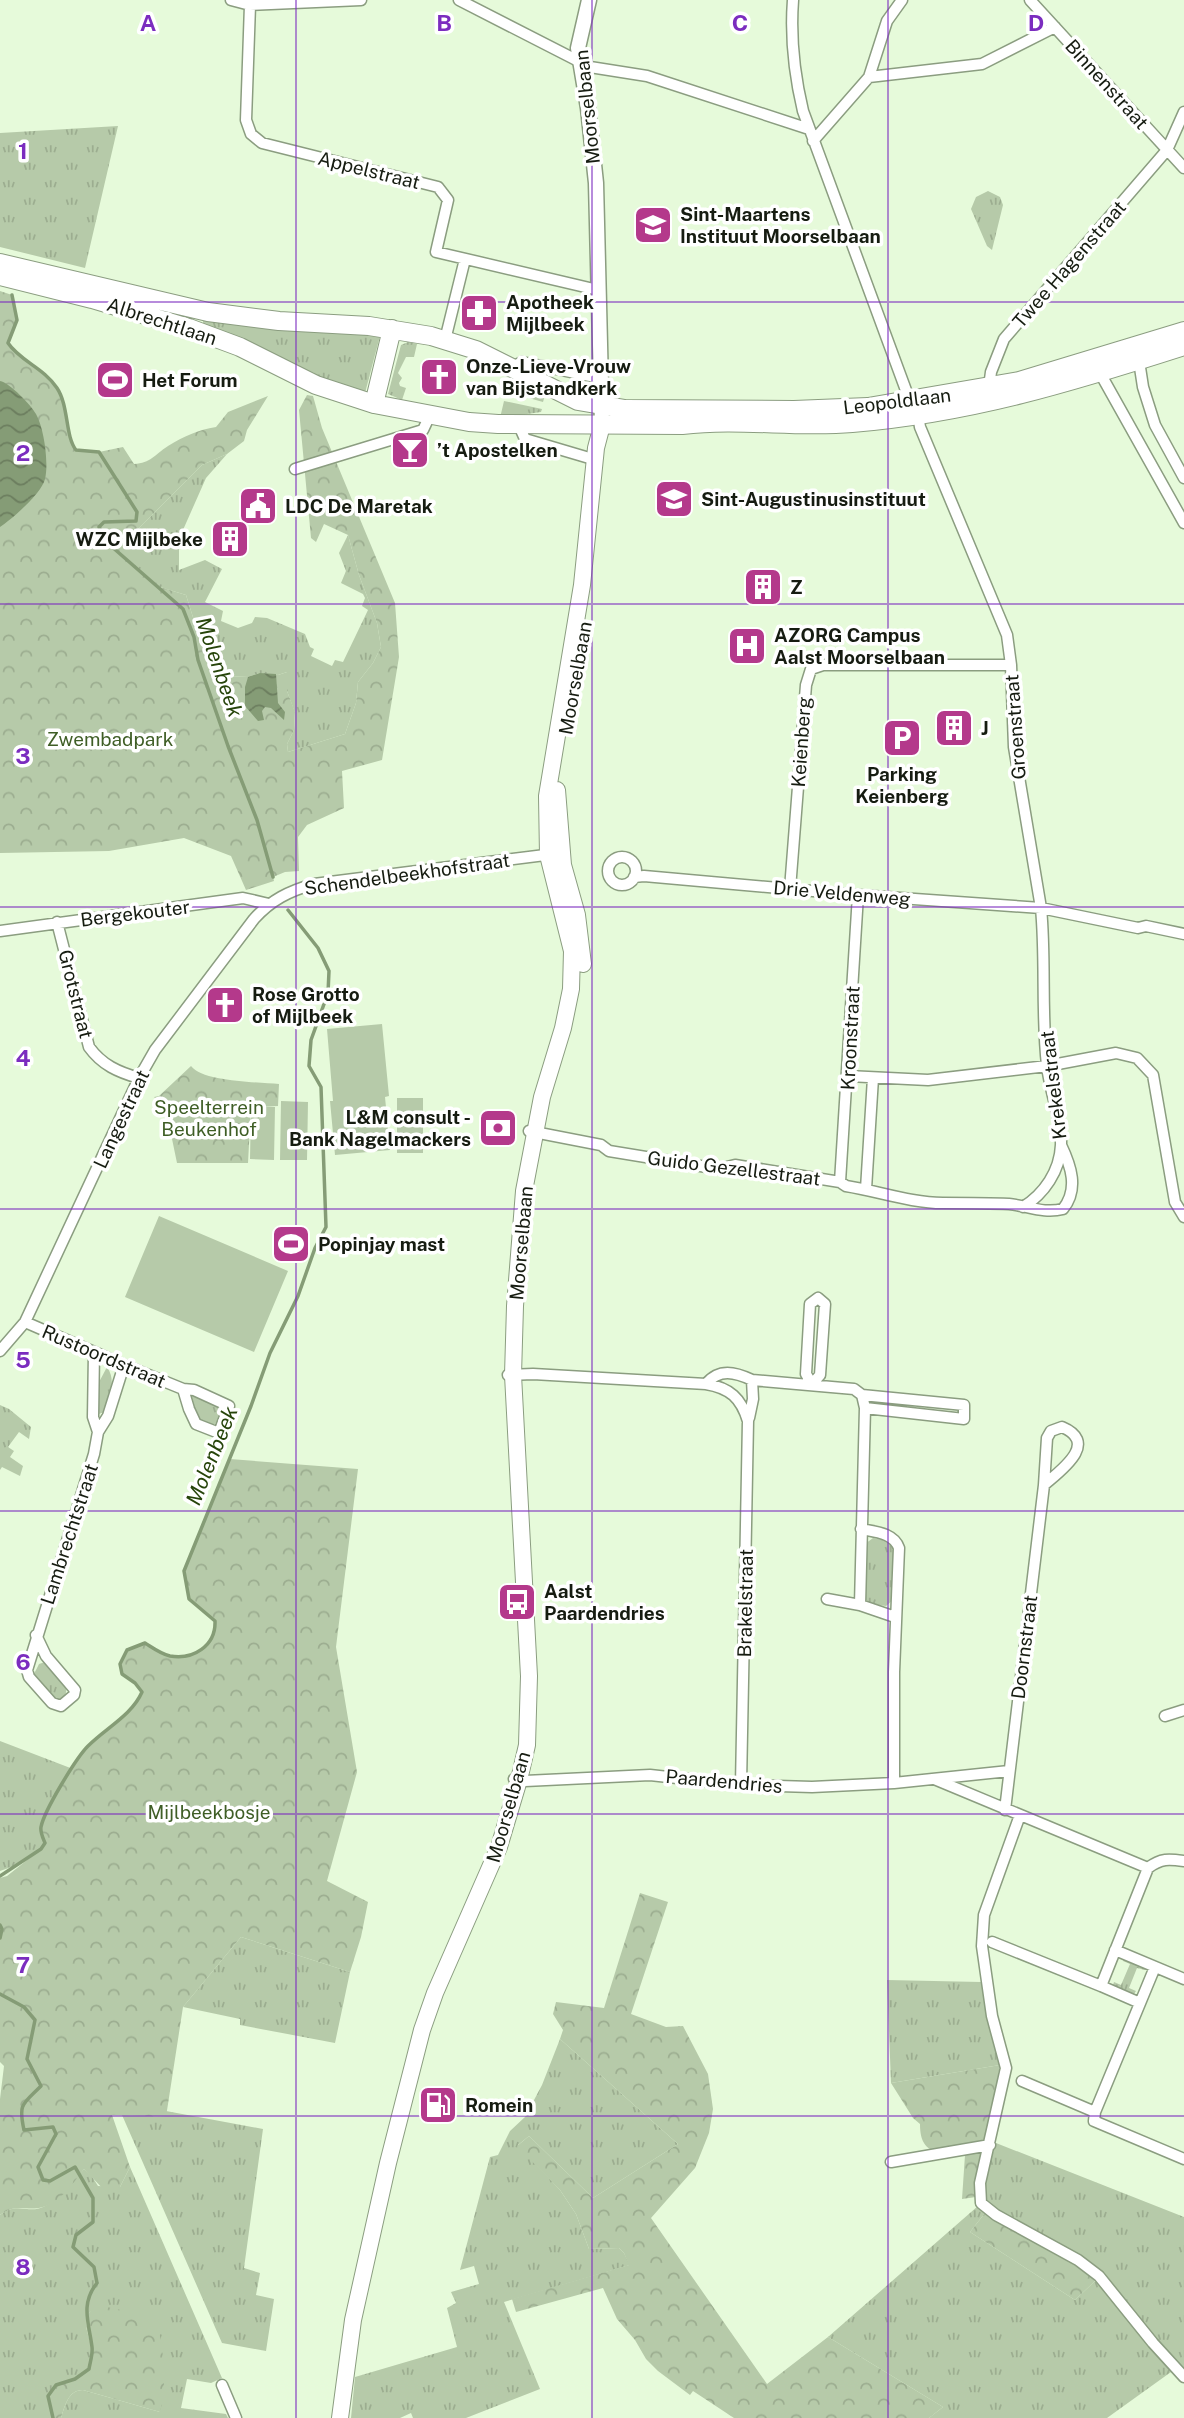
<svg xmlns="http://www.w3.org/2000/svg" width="1184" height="2418" viewBox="0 0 1184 2418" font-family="'Public Sans',sans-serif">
	<defs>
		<pattern id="grass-tufts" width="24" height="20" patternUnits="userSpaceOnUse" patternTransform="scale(1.75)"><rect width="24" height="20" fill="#b6caa9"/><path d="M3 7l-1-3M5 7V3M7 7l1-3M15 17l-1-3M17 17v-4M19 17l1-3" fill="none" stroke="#9cad90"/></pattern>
		<pattern id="forest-crowns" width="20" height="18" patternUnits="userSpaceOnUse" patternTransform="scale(1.75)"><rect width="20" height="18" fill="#b6caa9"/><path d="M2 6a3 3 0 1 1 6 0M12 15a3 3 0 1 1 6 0" fill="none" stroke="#9cad90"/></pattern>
		<pattern id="water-waves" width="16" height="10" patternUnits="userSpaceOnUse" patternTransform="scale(1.75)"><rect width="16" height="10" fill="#859c76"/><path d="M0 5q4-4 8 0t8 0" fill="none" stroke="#6c7e5f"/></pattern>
	</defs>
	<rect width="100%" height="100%" fill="#e6fada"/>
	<!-- grass -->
	<path fill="url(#grass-tufts)" d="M118,126L85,268L0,247V133Z
		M988,191L1000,197L1003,205L992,250L987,246L971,209L976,197Z
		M203,320L243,325L381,332L365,393L333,388L314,373L203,324Z
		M408,342L417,344L414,357H406L398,373L402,378L399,383L400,386L406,388L402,400L388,394L401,345Z
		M511,375L545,395L543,402L507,392Z
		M504,401L542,409L541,412L500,418Z
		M227,454L206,478L179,539V570L205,560L222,569L205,602L223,611L221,621L238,628L252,623L255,617L267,618L305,634L310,647L314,649L311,656L332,666L335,660L343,662L368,610L362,606L365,598L363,594L341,583L346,571L339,553L348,535L359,575L377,623L381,647L373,663L358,682L356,703L345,734L288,752L287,744L294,730L295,713L287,691V672L278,675L260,673L248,677L227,676L203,649L186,595L160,587L116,551L202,465Z
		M107,1367C117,1381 109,1396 104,1412L99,1414L98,1384Z
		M190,1394L218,1406L222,1414L218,1423L211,1425L197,1419Z
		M0,1405L9,1409L31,1427L29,1439L19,1432L8,1447L14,1451L10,1457L23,1466L20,1476L2,1467L0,1470Z
		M873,1538L888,1541L893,1546V1600L886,1606L870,1604L865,1599V1544Z
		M45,1662L67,1686L65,1698L60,1700L50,1696L33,1676L39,1664Z
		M0,1741L73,1769L49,1809L45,1843L41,1849L20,1864L0,1871Z
		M241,1937L350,1972L335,2043L240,2025V2019L183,2007Z
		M1124,1958L1146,1967L1145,1970L1137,1968L1129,1988L1136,1991L1134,1994L1113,1985L1114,1982L1121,1985L1130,1964L1123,1961Z
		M887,1980L981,1982L1000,2065L891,2083Z
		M560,2039L678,2144L593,2198L529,2136L518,2145L560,2190L576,2214L589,2249L619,2248L624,2253L630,2265L504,2302L540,2389L466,2418H413L411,2413L400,2418H351L355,2377L457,2347L447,2308L456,2303L451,2292L479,2284L474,2266L460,2270L490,2157L498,2155L510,2131L525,2117L542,2085Z
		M166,2111L263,2129L244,2268L260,2273L256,2295L274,2299L266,2351L222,2343L122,2115L165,2117Z
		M996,2143L1184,2217V2372L1100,2272L995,2211L985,2200V2179Z
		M130,2167L222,2378L211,2383L187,2379L181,2408L226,2414L228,2418H61C65,2406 68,2390 83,2390L160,2412L93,2310L88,2314L86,2327L92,2349L89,2369L75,2379L56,2385L48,2396L53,2418H0V2215C17,2201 28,2214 43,2207C57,2201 74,2181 84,2169L91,2175L98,2186L120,2187Z
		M978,2206L985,2213L970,2232L1075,2300L1095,2281L1171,2372L1107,2418H929L943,2407L828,2337Z"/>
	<!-- forest -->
	<path fill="url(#forest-crowns)" d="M0,291L12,295L17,320L8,343C20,362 44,368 57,388C69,406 65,435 76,450L99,452L123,447L134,464C151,463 154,455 168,446C184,436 198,430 216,427L228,412L268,396L247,430L244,441L227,454L202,465L116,551L160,587L186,595L203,649L227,676L248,677L260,673L278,675L287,672V691L295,712L294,730L287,744L288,752L345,734L356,703L358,682L373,663L381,647L377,623L359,575L348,535L324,524L316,542L311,538L299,410L307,395L313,396L322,428L395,603L399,657L382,760L342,771L344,808L307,825L298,837L299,871L285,872L273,877L274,881L246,890L231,856L184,838L109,851L0,853Z
		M191,1066C203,1082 258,1082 279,1084L278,1106L251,1107L248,1163H177L166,1110L154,1097L159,1096Z
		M230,1459L358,1469L336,1647L357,1772L327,1881L368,1902L361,1937L350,1972L241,1937L183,2007L166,2117L112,2115L130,2167L120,2187L107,2193L84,2169C73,2183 61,2202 43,2207C26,2212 17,2202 0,2215V2099L4,2066L0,2062V1878L7,1876L41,1849L45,1843C43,1838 40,1832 41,1827C45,1811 76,1758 88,1746C105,1729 133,1714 142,1692L135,1683L122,1674L120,1664L127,1650L145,1643C153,1648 161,1654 170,1656C193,1660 216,1645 215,1621L189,1599L184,1571Z
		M640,1893L668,1902L631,2014L666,2027L683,2026L708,2074L713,2109L709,2133L695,2168L651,2218L767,2384L828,2337L943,2407L929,2418H734L693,2391L690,2395L658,2371L646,2359L635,2340L617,2319L603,2288L516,2312L512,2299L629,2265L624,2253L619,2248L589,2249L576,2214L560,2190L517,2146L529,2136L593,2198L678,2144L560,2039L563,2030L553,2014L556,2002L604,2008Z
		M1000,2065L976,2197L962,2199L965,2155L948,2158L945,2154C926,2151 920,2143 920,2124L913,2118L891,2083Z
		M985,2213L1084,2270L1095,2281L1075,2300L970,2232Z
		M97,2305L156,2317C163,2346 168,2383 160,2412L83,2390C68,2390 65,2406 61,2418H53L48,2396L56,2385L75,2379L89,2369L92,2349L86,2327L88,2314Z"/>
	<!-- pitch -->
	<path fill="#b6caa9" d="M382,1024L389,1096L385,1097L390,1150L335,1155L330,1101H333L327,1029Z
		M397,1098H423V1153H397Z
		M281,1101L308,1102L307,1160H280Z
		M251,1106L275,1107L274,1160L250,1159Z
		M159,1216L288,1271L254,1352L125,1297Z"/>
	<!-- water -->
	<path fill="url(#water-waves)" d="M0,381C10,383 31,405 36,414C44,428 49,463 45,479C42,493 12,519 0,527Z
		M260,673L276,674L278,703L285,712L284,720L271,708L265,707L262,711L264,720L258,721L245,706V687L248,677Z"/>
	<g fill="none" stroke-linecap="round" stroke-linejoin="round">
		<!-- stream -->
		<path stroke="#859c76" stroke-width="3.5" d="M12,295L17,320L8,343C20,361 44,368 57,388C69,406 65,436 76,450L99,452L137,512L136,521L104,522L99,527L103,539L183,609L194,637L198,660L228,746L257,820L273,877
			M0,1876L41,1849L45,1843C43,1838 40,1832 41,1827C44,1811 76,1758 88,1746C106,1728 132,1715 142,1692L135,1683L122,1674L120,1664L127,1650L145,1643C153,1648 161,1654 170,1656C193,1660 216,1646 215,1621L189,1599L184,1571L251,1406L270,1353L298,1296L315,1248L326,1227L321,1087L309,1066L311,1040L328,993L329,971L318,948L288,910
			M0,1925L2,1929L0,1938
			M0,1994L24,2007L35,2020L27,2059L41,2086C23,2104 18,2103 24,2130L53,2127L56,2134L38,2167L43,2180L50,2181L75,2167L93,2198V2222L76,2235L73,2247L94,2267L97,2283C80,2304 89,2323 92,2347C93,2354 90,2362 89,2369L75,2379L56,2385L48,2396L53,2418"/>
		<defs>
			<path id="minor" d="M231,0L250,5L361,0
				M459,0L590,67L647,76L809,129
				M793,0C790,39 794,73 803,111L907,393L908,400
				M1030,0L1184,168
				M250,5L246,120L251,134L262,143L438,187L448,200L436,252L598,290
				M869,77L982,64L1055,27
				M813,141L869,77L887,21L902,0
				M445,340L465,259
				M1139,361L1143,387L1155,425L1184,478
				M511,368L522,362L600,378
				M1100,373L1184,523
				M989,387L991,372L1004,339L1167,150L1184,112
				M918,415L920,427L1007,635L1011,665L1014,747L1041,908L1138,928L1146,926L1184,934
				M521,424V430L525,439L596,460
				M295,469L423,430L430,415
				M608 871a14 14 0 1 1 28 0a14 14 0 1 1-28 0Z
				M634,877L644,876L858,895L1041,908C1046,960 1041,1013 1047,1065C1049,1089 1062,1121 1061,1145C1060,1171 1044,1194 1023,1207
				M790,889L806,685L811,669L823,665H1011
				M57,922L89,1047C102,1065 118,1072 139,1078
				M0,931L243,898L269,904
				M848,1076L928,1080L1047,1066L1116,1053L1137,1058L1153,1075L1175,1202L1184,1217
				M529,1131L601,1145L609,1151L719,1169L735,1165L840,1182L846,1186C878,1191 911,1203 943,1203C965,1203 987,1203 1009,1204C1028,1206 1044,1214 1063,1209C1079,1189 1071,1166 1061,1145
				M840,1182L858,895
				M866,1189L873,1078
				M818,1298L825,1304L820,1375L812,1384L806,1374L810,1304Z
				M25,1322L124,1365L183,1389L194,1390L229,1406L219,1433L196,1424L189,1409L183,1389
				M0,1351L25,1322L139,1078L155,1050L254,919C271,900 289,891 314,884L553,854
				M94,1352L93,1417L98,1432
				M508,1375L533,1374L706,1384C730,1388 741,1398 748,1421L741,1785
				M706,1384C719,1368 735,1372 752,1380L854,1389L862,1395L865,1408L860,1605L895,1617
				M862,1395L964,1405V1419L865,1408
				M749,1418L753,1399L752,1380
				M1062,1427C1100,1443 1060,1471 1044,1485L1047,1438L1051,1431Z
				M861,1529C876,1532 894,1533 899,1548L894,1672V1783
				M827,1599L860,1605
				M36,1635L46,1656L75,1690L74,1695L61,1706L52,1703L29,1677L27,1670L94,1454L98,1432L108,1416L124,1365
				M1165,1716L1184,1710
				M514,1779L525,1781L650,1775L741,1785L812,1787L894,1783L1009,1771
				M934,1779L1148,1868C1161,1858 1169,1859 1184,1861
				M1005,1810L1044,1485
				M1020,1815L984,1915L982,1946L992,2016L1006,2068L980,2183L981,2203L996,2215L1078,2260L1099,2276L1153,2343L1184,2377
				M992,1942L1101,1986L1148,1868
				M1115,1950L1184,1979
				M1101,1986L1140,2003
				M1022,2081L1095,2112L1094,2121L1184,2159
				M1095,2112L1155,1967
				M891,2162L990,2145
				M222,2385L236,2418"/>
			<path id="tertiary" d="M589,0L578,48L588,108L596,183L602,425"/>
			<path id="secondary" d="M557,790L563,865L577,915L583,964
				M340,2418L353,2320L388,2163L422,2030L435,1993L499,1847L519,1780L527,1745L529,1676L513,1375L515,1306L524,1191L542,1097L563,1028L571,989L572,951L548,855L547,796L582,585L596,448L602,425"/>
			<path id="primary" d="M0,263L208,312L279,321L369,326L431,336L476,350L578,401L625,409L794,410L868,407L1019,381L1184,331
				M0,276L92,299L189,328L240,347L316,385L374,404L469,422L498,424L682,425C739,418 796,428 852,423C971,413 1072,382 1184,346
				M374,404L392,329"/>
		</defs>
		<!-- minor casing -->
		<use href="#minor" stroke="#8b9d80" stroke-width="13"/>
		<!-- tertiary casing -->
		<use href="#tertiary" stroke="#8b9d80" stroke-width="17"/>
		<!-- secondary casing -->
		<use href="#secondary" stroke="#8b9d80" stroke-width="18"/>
		<!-- primary casing -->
		<use href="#primary" stroke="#8b9d80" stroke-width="20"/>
		<!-- minor -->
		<use href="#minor" stroke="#fff" stroke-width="10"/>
		<!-- tertiary -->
		<use href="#tertiary" stroke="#fff" stroke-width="14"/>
		<!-- secondary -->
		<use href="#secondary" stroke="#fff" stroke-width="16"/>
		<!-- primary -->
		<use href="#primary" stroke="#fff" stroke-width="18"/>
	</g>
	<!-- grid -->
	<path fill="none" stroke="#7b2cbf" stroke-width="2" stroke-opacity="0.55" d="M296,0V2418M592,0V2418M888,0V2418M0,302H1184M0,604H1184M0,907H1184M0,1209H1184M0,1511H1184M0,1814H1184M0,2116H1184"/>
	<!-- icons -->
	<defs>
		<symbol id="school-square" viewBox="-11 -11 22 22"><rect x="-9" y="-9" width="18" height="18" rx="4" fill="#b4398b" stroke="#fff"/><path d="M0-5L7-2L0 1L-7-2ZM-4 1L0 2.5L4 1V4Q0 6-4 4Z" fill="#fff"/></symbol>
		<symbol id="pharmacy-square" viewBox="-11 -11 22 22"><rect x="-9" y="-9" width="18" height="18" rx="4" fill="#b4398b" stroke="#fff"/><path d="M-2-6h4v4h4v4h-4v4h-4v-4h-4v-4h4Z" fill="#fff"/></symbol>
		<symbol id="church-square" viewBox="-11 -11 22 22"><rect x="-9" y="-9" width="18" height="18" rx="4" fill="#b4398b" stroke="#fff"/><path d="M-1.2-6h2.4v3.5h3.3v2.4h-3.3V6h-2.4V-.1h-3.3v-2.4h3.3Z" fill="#fff"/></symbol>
		<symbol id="stadium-square" viewBox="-11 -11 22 22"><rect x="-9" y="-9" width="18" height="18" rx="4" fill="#b4398b" stroke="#fff"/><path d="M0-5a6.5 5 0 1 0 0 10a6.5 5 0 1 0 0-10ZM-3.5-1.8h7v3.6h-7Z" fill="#fff"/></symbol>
		<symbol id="bar-square" viewBox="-11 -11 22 22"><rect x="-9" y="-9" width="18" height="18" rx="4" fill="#b4398b" stroke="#fff"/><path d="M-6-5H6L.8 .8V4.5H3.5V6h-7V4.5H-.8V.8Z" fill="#fff"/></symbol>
		<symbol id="civic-square" viewBox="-11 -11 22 22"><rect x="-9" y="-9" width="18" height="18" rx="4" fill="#b4398b" stroke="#fff"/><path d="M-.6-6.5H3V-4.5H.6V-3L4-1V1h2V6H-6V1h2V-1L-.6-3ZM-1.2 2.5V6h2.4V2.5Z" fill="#fff"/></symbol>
		<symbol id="building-square" viewBox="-11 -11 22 22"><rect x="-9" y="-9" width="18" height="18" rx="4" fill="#b4398b" stroke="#fff"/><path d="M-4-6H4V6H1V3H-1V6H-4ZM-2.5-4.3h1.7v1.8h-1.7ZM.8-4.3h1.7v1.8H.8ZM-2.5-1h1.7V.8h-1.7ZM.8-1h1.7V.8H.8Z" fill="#fff"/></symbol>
		<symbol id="hospital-square" viewBox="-11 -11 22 22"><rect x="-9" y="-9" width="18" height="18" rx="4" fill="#b4398b" stroke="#fff"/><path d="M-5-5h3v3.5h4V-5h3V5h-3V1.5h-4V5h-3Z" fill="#fff"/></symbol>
		<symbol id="parking-square" viewBox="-11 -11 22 22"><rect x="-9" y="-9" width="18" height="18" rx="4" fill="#b4398b" stroke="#fff"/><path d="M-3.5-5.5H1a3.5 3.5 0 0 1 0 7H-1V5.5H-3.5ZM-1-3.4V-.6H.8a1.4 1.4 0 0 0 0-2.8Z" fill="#fff"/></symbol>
		<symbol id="bank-square" viewBox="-11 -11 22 22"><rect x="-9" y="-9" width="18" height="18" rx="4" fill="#b4398b" stroke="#fff"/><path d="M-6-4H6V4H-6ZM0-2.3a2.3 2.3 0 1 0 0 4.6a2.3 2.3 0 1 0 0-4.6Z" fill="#fff"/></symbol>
		<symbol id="bus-square" viewBox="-11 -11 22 22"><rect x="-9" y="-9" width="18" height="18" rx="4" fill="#b4398b" stroke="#fff"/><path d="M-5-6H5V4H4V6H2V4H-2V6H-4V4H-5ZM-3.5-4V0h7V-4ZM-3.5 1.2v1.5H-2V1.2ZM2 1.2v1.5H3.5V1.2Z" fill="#fff"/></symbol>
		<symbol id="fuel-square" viewBox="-11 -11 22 22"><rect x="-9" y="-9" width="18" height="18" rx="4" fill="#b4398b" stroke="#fff"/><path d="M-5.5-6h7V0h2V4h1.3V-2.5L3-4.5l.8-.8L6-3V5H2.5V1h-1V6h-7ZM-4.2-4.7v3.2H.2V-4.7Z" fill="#fff"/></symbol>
	</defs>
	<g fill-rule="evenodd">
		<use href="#school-square" x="631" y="203" width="44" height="44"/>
		<use href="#pharmacy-square" x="457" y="291" width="44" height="44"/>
		<use href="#church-square" x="417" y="355" width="44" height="44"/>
		<use href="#stadium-square" x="93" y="358" width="44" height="44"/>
		<use href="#bar-square" x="388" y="428" width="44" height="44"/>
		<use href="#school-square" x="652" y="477" width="44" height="44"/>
		<use href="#civic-square" x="236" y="484" width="44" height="44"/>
		<use href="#building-square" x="208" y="517" width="44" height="44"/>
		<use href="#building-square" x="741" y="565" width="44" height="44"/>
		<use href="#hospital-square" x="725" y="624" width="44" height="44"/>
		<use href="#building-square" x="932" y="706" width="44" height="44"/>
		<use href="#parking-square" x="880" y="716" width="44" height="44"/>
		<use href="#church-square" x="203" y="983" width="44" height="44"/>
		<use href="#bank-square" x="476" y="1106" width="44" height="44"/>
		<use href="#stadium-square" x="269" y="1222" width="44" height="44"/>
		<use href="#bus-square" x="495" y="1580" width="44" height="44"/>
		<use href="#fuel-square" x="416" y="2083" width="44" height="44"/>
	</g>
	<g text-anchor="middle" stroke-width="7" stroke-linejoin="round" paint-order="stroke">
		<!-- street labels -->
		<g font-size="19" fill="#161c11" stroke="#fff">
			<text transform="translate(1107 84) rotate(48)" y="7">Binnenstraat</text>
			<text transform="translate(587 107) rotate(-96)" y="7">Moorselbaan</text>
			<text transform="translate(369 170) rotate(14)" y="7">Appelstraat</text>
			<text transform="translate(1069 264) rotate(-49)" y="7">Twee Hagenstraat</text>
			<text transform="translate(162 321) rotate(18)" y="7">Albrechtlaan</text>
			<text transform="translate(897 401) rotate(-7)" y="7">Leopoldlaan</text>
			<text transform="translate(575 678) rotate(-80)" y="7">Moorselbaan</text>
			<text transform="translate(1015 727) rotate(-94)" y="7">Groenstraat</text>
			<text transform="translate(801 742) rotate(-86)" y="7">Keienberg</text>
			<text transform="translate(407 874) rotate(-8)" y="7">Schendelbeekhofstraat</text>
			<text transform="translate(842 893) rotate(5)" y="7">Drie Veldenweg</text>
			<text transform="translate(135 913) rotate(-7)" y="7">Bergekouter</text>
			<text transform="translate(76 994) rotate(76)" y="7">Grotstraat</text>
			<text transform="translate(850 1038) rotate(-87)" y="7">Kroonstraat</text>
			<text transform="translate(1053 1085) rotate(-97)" y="7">Krekelstraat</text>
			<text transform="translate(121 1119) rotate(-65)" y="7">Langestraat</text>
			<text transform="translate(734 1168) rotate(7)" y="7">Guido Gezellestraat</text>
			<text transform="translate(521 1243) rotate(-85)" y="7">Moorselbaan</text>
			<text transform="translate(104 1356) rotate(23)" y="7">Rustoordstraat</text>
			<text transform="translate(69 1534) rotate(-72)" y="7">Lambrechtstraat</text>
			<text transform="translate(745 1603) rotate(-89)" y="7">Brakelstraat</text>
			<text transform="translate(1024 1647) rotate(-83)" y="7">Doornstraat</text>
			<text transform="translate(724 1781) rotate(5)" y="7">Paardendries</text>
			<text transform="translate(508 1807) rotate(-74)" y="7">Moorselbaan</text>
		</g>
		<!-- poi labels -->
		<g font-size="19" font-weight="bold" fill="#161c11" stroke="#fff" text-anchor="start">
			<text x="680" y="221">Sint-Maartens<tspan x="680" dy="22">Instituut Moorselbaan</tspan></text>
			<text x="506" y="309">Apotheek<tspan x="506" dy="22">Mijlbeek</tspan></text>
			<text x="466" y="373">Onze-Lieve-Vrouw<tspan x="466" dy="22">van Bijstandkerk</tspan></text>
			<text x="142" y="387">Het Forum</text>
			<text x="437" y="457">’t Apostelken</text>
			<text x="701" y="506">Sint-Augustinusinstituut</text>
			<text x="285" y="513">LDC De Maretak</text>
			<text x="203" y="546" text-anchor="end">WZC Mijlbeke</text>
			<text x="790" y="594">Z</text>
			<text x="774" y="642">AZORG Campus<tspan x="774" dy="22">Aalst Moorselbaan</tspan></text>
			<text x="981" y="735">J</text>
			<text x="902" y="781" text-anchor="middle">Parking<tspan x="902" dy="22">Keienberg</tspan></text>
			<text x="252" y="1001">Rose Grotto<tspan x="252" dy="22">of Mijlbeek</tspan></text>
			<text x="471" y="1124" text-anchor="end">L&amp;M consult -<tspan x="471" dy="22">Bank Nagelmackers</tspan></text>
			<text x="318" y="1251">Popinjay mast</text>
			<text x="544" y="1598">Aalst<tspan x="544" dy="22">Paardendries</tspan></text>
			<text x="465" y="2112">Romein</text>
		</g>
		<!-- park labels -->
		<g font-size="19" fill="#3f5e26" stroke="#fff">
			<text x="110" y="746">Zwembadpark</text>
			<text x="209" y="1114">Speelterrein<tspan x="209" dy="22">Beukenhof</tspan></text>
			<text x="209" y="1819">Mijlbeekbosje</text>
		</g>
		<!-- water labels -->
		<g font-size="21" font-style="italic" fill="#27450b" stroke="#fff">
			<text transform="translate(219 667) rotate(71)" y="7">Molenbeek</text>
			<text transform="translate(212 1456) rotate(-68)" y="7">Molenbeek</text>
		</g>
	</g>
	<g font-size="23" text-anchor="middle" font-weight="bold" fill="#7b2cbf" stroke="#fff" stroke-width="7" stroke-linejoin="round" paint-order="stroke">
		<text x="148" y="31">A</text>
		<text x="444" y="31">B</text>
		<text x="740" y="31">C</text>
		<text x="1036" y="31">D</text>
		<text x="23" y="159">1</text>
		<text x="23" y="461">2</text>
		<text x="23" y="764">3</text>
		<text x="23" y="1066">4</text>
		<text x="23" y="1368">5</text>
		<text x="23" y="1670">6</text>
		<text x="23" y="1973">7</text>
		<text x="23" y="2275">8</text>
	</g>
</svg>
